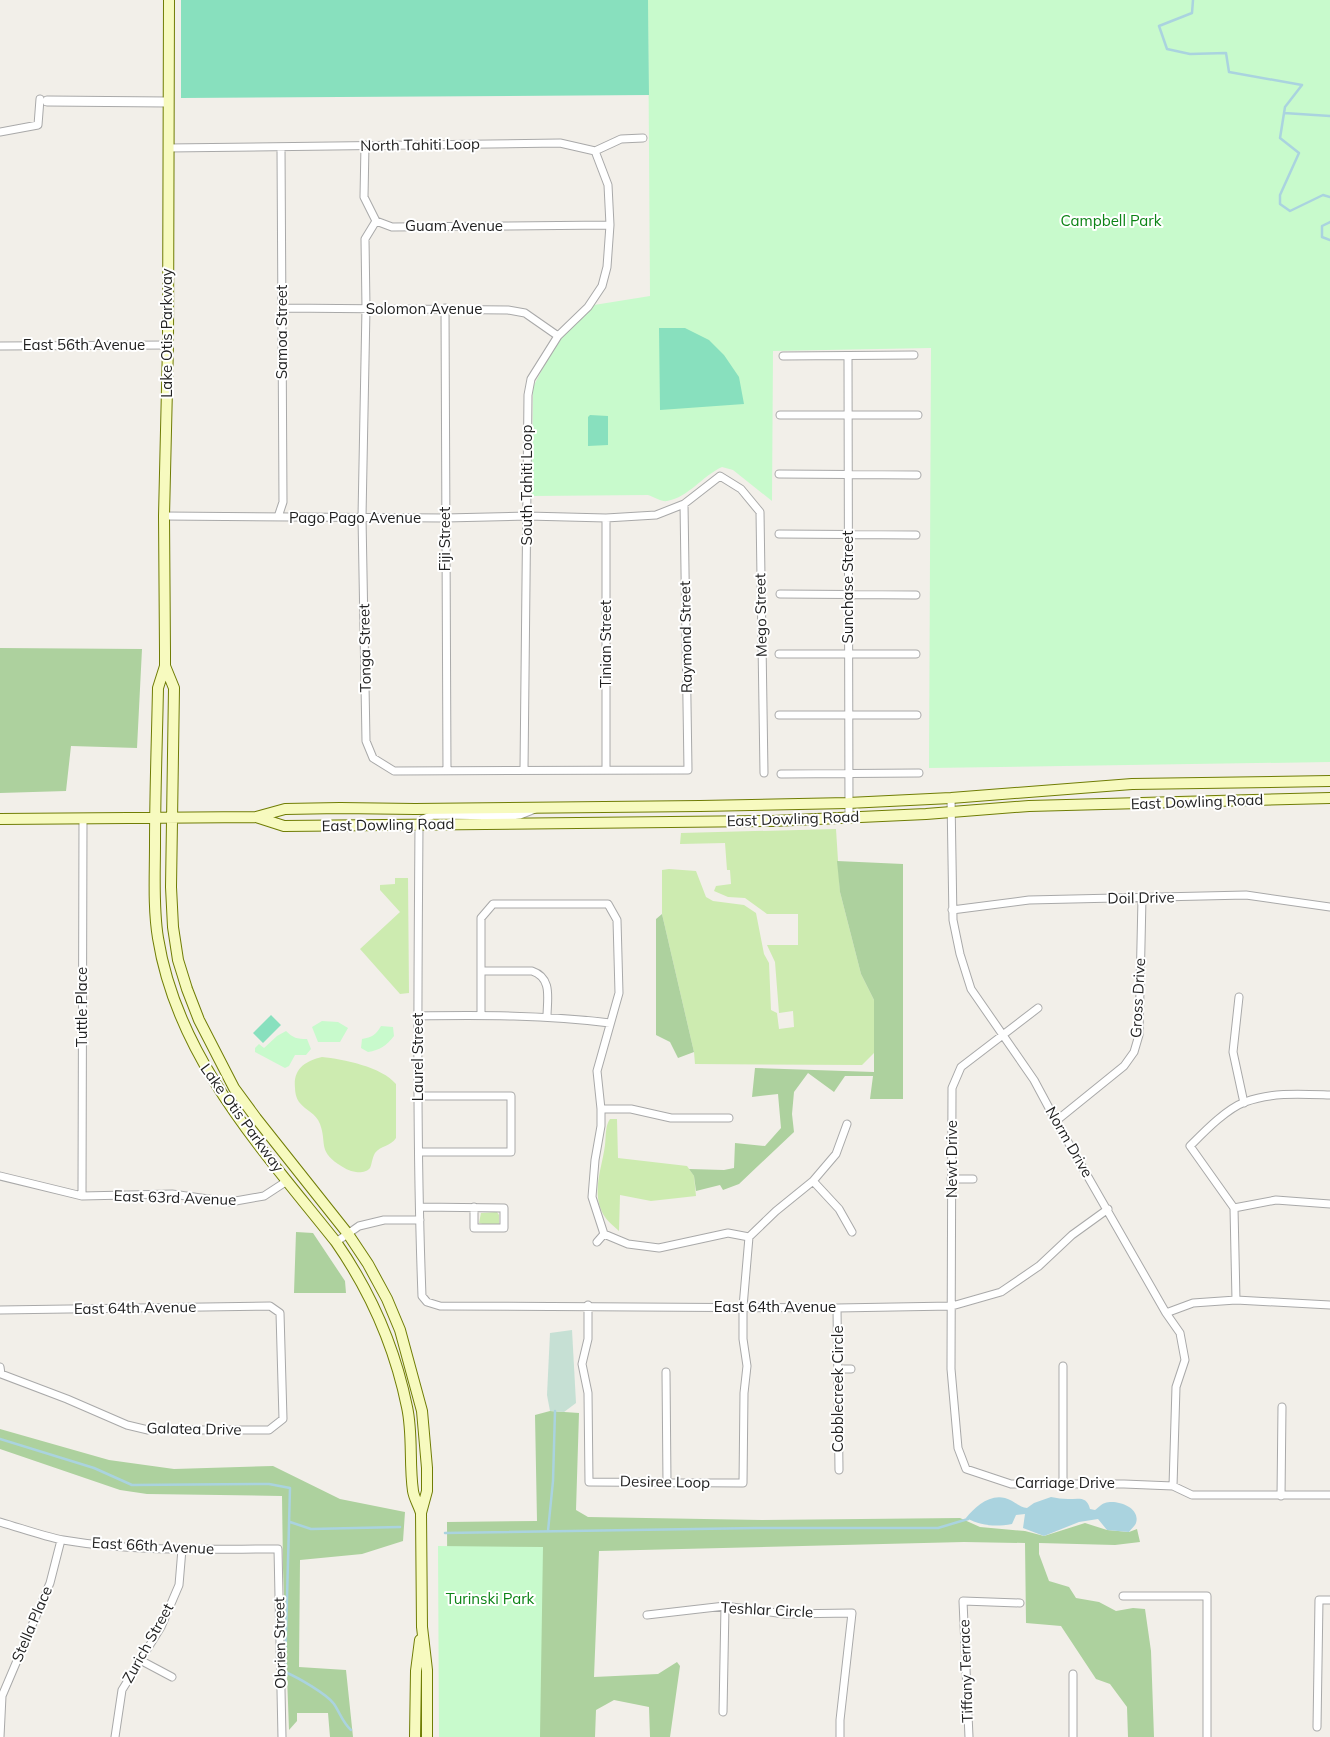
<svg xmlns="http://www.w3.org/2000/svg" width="1330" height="1737" viewBox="0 0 1330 1737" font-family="Mulish,sans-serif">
	<rect width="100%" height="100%" fill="#f2efe9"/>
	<!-- grass -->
	<path fill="#cdebb0" d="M836,829L840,892L861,974L874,1000V1053L862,1065L695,1064L694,1052L662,914V870L669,869L696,871L706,897L713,901L744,905L756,913L764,954L769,963L771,1010L777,1013L779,1029L794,1027L793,1011L779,1013L775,962L767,945H798V914H767L745,898L728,897L714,891L716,886L731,884L730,870H727L725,843L680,844L681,833Z
		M395,878H408L409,993L400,994L360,949L400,912L380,890V885L395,884Z
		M322,1057C343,1059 382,1067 396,1084V1138C391,1146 380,1146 375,1153C372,1158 372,1164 370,1168C367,1172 360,1173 356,1172C349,1171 344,1168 338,1164C318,1150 327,1143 320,1124C316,1113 306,1111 299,1102C296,1098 295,1092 295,1088C293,1069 305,1061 322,1057Z
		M610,1119H617L618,1158L687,1166L694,1176L696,1196L651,1201L620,1195L619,1231C614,1226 608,1222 605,1217C590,1194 602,1169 605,1145C606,1136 605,1126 610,1119Z
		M497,1212L499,1215V1224L489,1226L479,1223L481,1213Z"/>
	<!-- forest -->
	<path fill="#add19e" d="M0,648L142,649L137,748L71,746L66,791L0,793Z
		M837,861L903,864V1099H870L873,1076H845L834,1092L808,1073L794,1092L792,1114L794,1132L739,1184L723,1190L720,1185L696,1191L694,1176L689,1169L724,1170L734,1168L735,1143L765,1146L781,1128L778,1094L752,1097L755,1068L874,1072V1000L861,974L840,892Z
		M662,914L694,1052L678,1058L670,1042L656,1035V919Z
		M296,1232L313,1233L345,1281L346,1293H294Z
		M550,1411L579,1413L576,1510L588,1517L762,1520L960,1518L980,1527L1025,1531L1044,1536L1085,1523L1107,1530L1129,1532L1137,1529L1140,1542L1115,1545L1039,1543V1554L1049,1581L1069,1587L1076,1598L1099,1602L1116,1611L1133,1608L1145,1609L1151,1651L1154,1737H1128L1127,1707L1110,1684L1096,1679L1061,1626L1026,1623L1025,1543L964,1542L599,1551L594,1677L658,1674L677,1662L680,1666L670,1737H650L649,1707L614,1700L596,1710L595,1737H448L447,1522L537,1521L535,1415Z
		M0,1429L109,1460L174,1469L273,1466L340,1499L405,1512L403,1541L362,1554L300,1560L299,1667L346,1670L353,1737H330L328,1713H297V1721L289,1730L283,1568L282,1496L147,1494L120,1490L0,1449Z"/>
	<!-- wetland -->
	<path fill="#c6e0d4" d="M572,1330L576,1403L564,1412L550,1411L547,1395L550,1333Z"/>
	<!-- park -->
	<path fill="#c8facc" d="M648,0H1330V762L929,768L931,348L773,351L772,501L733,470L722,467C702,476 689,497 667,501C662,502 654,497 648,495L532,496L533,387L558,339L594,305L650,296Z
		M322,1021L338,1022L348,1028L340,1042H318L312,1027Z
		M381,1026L393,1027L394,1036C386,1046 380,1050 368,1052L361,1048L362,1039C372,1037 376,1035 381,1026Z
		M286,1031C293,1038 297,1039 307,1039L311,1049L306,1055H295L289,1066L285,1068L255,1052V1048L259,1044L264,1048L277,1036Z
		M438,1546L543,1547L540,1737H439Z"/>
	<!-- pitch -->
	<path fill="#88e0be" d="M181,0H648L649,95L181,98Z
		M659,328H685L709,340L724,355L739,377L744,404L660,410Z
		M590,415L608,416V445L588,446V417Z
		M271,1015L281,1025L263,1043L253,1033Z"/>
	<!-- water -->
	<path fill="#aad3df" d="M1051,1497C1057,1498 1062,1499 1068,1499C1079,1499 1087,1496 1090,1509L1095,1510C1098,1508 1101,1504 1105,1503C1116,1499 1141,1507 1136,1523C1135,1526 1131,1529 1129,1532L1107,1530L1098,1519L1079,1522L1044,1536L1023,1528L1025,1514L1016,1515L1012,1524C995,1527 982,1526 966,1518C975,1507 989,1494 1005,1498C1013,1500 1019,1507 1027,1508L1034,1503Z"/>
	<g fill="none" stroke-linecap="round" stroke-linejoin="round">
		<!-- stream -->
		<path stroke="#aad3df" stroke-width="2.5" d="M1193,0L1192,13L1159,26L1167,49L1190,54L1226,53L1229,72L1302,85L1285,107L1280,138L1299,153L1280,195V204L1290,211L1323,195L1330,197
			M1284,113L1330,116
			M1330,222L1322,226V237L1330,240
			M0,1439L94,1468L132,1485L269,1484L290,1488L285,1672C297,1677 327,1694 334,1704C340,1713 343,1723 351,1730
			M290,1522L311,1529L400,1527
			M548,1531L553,1481L555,1411
			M445,1533L757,1528H938L968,1519"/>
		<defs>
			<path id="minor" d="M0,132L38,125L40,99
				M365,145L364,197L376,221L392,227L610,225
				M168,148L560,143L595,151L608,185L610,225L607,267L602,286L588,307L558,336L531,379L528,395L524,770
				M595,151L621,139L643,138
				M376,221L365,239L366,308L362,517L366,741L373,758L394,771L688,770L684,504
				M282,308L508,310L525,313L558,336
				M445,308L447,771
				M0,346L168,345
				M783,356L914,355
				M848,356L849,818
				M780,415H918
				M779,474L917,475
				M164,516L445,518L527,516L606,518L656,515L684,504L720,476L741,489L760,512L764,773
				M278,517L283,502L281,147
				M779,534L916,535
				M780,594L916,595
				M779,654H916
				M779,715H917
				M606,770V518
				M781,774L919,773
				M951,798L953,920L960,954L971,989L1034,1080L1056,1121L1166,1313L1180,1333L1185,1360L1176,1387L1173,1486
				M535,809L520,815L510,816L433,815L423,819L419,825C418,982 416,1139 422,1296L427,1302L440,1306L837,1308L952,1306L1001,1292L1039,1266L1072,1235L1108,1209
				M952,910L1029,900L1246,895L1330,907
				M481,971H532C553,978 547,999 547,1017
				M1239,997L1233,1052L1244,1103
				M1038,1008L961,1067L952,1088L951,1369L958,1448L966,1469L1011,1484H1124L1173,1486L1192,1495H1330
				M481,1015V918L493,904H608L617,920L619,993L597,1071L601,1109V1126L595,1160L592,1197L604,1234L628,1244L659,1248L728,1233L749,1237
				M417,1016C482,1015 546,1015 610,1023
				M418,1096H511V1152H419
				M601,1109H631L671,1118H729
				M1056,1121L1124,1066L1134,1052L1139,1035L1142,898
				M0,1176L82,1196L172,1194L230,1202L264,1196L287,1181
				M951,1179H973
				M813,1181L839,1209L852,1232
				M82,1196L83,819
				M420,1207L504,1208V1228H474V1207
				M1234,1208L1276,1200L1330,1204
				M336,1242L359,1226L384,1220H420
				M597,1242L604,1234
				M1236,1300L1234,1208L1190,1146C1204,1132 1226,1109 1245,1102C1272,1092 1301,1094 1330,1095
				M588,1305V1339L582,1364L588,1393L589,1482L743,1483L744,1393L747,1366L743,1339V1307L749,1237L776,1211L813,1181L836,1154L847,1124
				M837,1308L839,1470
				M0,1310L270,1306L280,1313L283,1419L269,1430H148L127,1425L67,1399L1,1374L0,1367
				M1166,1313L1193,1303L1236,1300L1330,1305
				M838,1369H851
				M666,1372L667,1483
				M1063,1484V1366
				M1281,1496L1282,1407
				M0,1522C21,1528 42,1536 63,1540C134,1552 206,1549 278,1549L282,1737
				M1123,1596H1207V1737
				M647,1615L725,1606L785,1614L852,1613L840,1720V1737
				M140,1660L172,1677
				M1073,1674V1737
				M723,1712L725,1606
				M1317,1727L1319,1600H1330
				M0,1737L2,1696L50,1583L61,1540
				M115,1737L122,1690L161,1627L179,1585L182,1549
				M969,1737L963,1601L1020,1603"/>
			<path id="tertiary" d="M47,101L167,102"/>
			<path id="secondary" d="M169,0L168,345L164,516L165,652V666L174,688L171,887L173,927L178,960L187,989L199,1020L234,1088L256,1118L348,1234L368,1264L387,1299L400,1330L422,1411L427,1468V1491L421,1513L422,1627L427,1670V1737
				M165,666L158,688C157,740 155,792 155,844C155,875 153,908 158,938C177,1058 263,1150 336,1242C370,1291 395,1348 407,1407C413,1434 409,1463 413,1491C414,1498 419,1506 421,1513
				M256,817L284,826L773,821L926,814L1029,806L1330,798
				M0,819L256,817L285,809L340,808L415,809L700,806L848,803L951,798L1132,784L1330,781
				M415,1737L416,1671L420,1640"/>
		</defs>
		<!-- minor casing -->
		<use href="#minor" stroke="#a9a9a9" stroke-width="9"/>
		<!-- tertiary casing -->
		<use href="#tertiary" stroke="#a9a9a9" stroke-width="11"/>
		<!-- secondary casing -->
		<use href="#secondary" stroke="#707d05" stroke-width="12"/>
		<!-- minor -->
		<use href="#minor" stroke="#fff" stroke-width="7"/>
		<!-- tertiary -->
		<use href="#tertiary" stroke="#fff" stroke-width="9"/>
		<!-- secondary -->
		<use href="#secondary" stroke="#f7fabf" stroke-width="10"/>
	</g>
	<g text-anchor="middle" stroke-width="4" stroke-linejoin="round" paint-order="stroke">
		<!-- street labels -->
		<g font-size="15" fill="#222" stroke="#fff">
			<text transform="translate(420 145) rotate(-1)" y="5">North Tahiti Loop</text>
			<text x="454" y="231">Guam Avenue</text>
			<text x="424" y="314">Solomon Avenue</text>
			<text transform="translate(282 332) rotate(-90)" y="5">Samoa Street</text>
			<text transform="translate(167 333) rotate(-90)" y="5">Lake Otis Parkway</text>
			<text x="84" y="350">East 56th Avenue</text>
			<text transform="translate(527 485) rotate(-90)" y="5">South Tahiti Loop</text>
			<text x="355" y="523">Pago Pago Avenue</text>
			<text transform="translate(445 539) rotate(-90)" y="5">Fiji Street</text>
			<text transform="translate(848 587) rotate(-90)" y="5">Sunchase Street</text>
			<text transform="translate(761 615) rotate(-91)" y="5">Mego Street</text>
			<text transform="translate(686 637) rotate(-91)" y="5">Raymond Street</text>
			<text transform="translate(606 644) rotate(-90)" y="5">Tinian Street</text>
			<text transform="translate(365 648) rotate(-91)" y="5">Tonga Street</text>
			<text transform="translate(1197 802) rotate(-2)" y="5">East Dowling Road</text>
			<text transform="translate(793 819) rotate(-2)" y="5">East Dowling Road</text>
			<text transform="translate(388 825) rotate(-1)" y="5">East Dowling Road</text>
			<text transform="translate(1141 898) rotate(-1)" y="5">Doil Drive</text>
			<text transform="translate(1138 998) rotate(-87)" y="5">Gross Drive</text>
			<text transform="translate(82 1007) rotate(-90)" y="5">Tuttle Place</text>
			<text transform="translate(418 1057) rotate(-90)" y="5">Laurel Street</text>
			<text transform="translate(242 1118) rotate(54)" y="5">Lake Otis Parkway</text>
			<text transform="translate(1069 1142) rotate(60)" y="5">Norm Drive</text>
			<text transform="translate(952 1159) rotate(-90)" y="5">Newt Drive</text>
			<text transform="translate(175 1198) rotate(2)" y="5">East 63rd Avenue</text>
			<text x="775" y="1312">East 64th Avenue</text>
			<text transform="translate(135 1308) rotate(-1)" y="5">East 64th Avenue</text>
			<text transform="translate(838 1389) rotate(-90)" y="5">Cobblecreek Circle</text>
			<text transform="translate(194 1429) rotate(1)" y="5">Galatea Drive</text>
			<text transform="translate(665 1482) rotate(1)" y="5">Desiree Loop</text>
			<text x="1065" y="1488">Carriage Drive</text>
			<text transform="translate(153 1546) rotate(3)" y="5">East 66th Avenue</text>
			<text transform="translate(767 1610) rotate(3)" y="5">Teshlar Circle</text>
			<text transform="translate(32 1624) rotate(-67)" y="5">Stella Place</text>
			<text transform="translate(148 1643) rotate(-61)" y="5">Zurich Street</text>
			<text transform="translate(280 1643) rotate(-91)" y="5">Obrien Street</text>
			<text transform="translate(966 1671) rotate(-92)" y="5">Tiffany Terrace</text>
		</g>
		<!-- park labels -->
		<g font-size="15" fill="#0c8416" stroke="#fff">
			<text x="1111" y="226">Campbell Park</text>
			<text x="490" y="1604">Turinski Park</text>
		</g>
	</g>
</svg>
